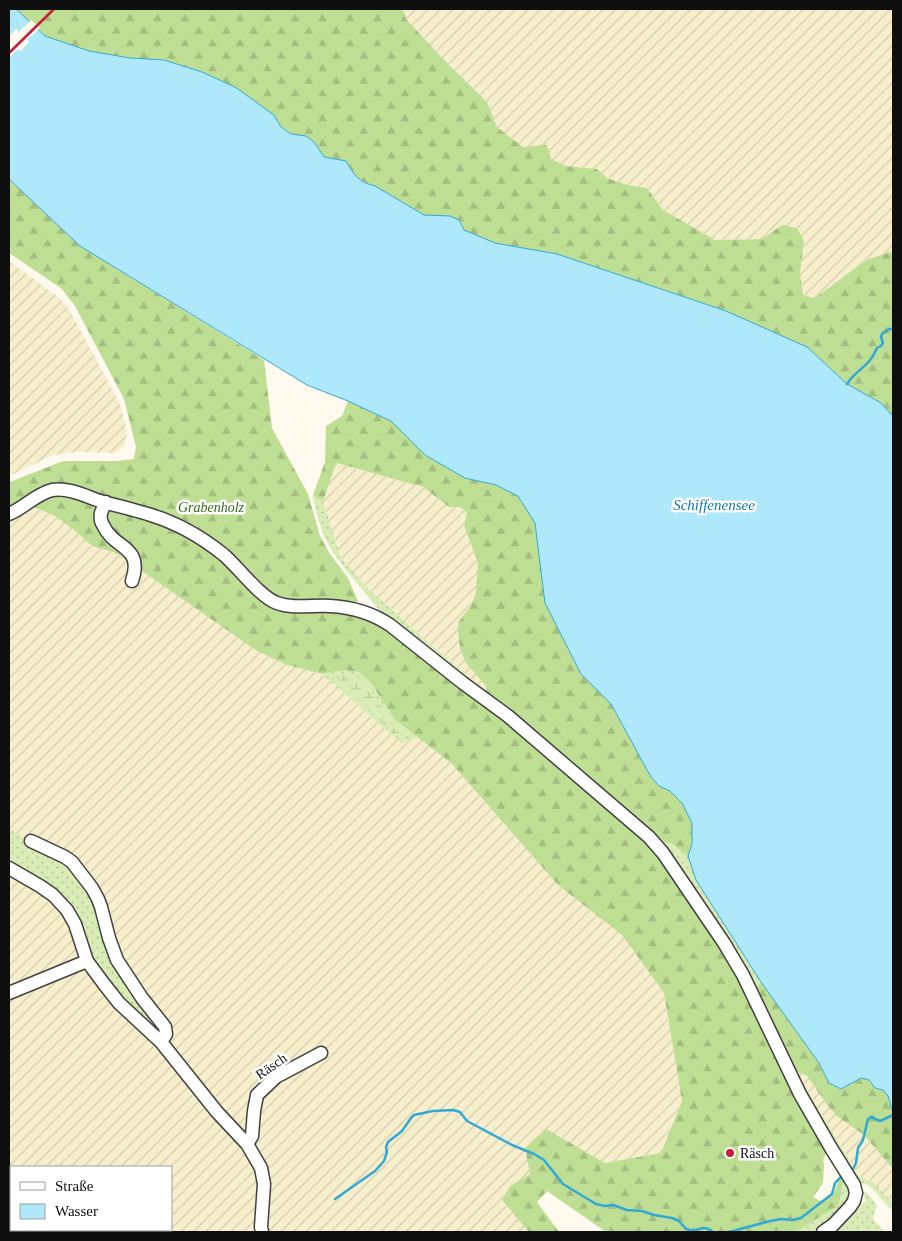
<svg xmlns="http://www.w3.org/2000/svg" width="902" height="1241" viewBox="0 0 902 1241" font-family="'Times New Roman',serif">
	<defs>
		<pattern id="farmland-furrows" width="10" height="10" patternUnits="userSpaceOnUse" patternTransform="scale(1.25)"><rect width="10" height="10" fill="#f7eecc"/><path d="M-1 1l2-2M0 10L10 0M9 11l2-2" fill="none" stroke="#d3cbae"/></pattern>
		<pattern id="grass-dots" width="8" height="8" patternUnits="userSpaceOnUse" patternTransform="scale(1.25)"><rect width="8" height="8" fill="#d9ecb5"/><path d="M2 2h.1M6 6h.1" fill="none" stroke="#b9c99a" stroke-width="1.8" stroke-linecap="round"/></pattern>
		<pattern id="forest-firs" width="22" height="20" patternUnits="userSpaceOnUse" patternTransform="scale(1.25)"><rect width="22" height="20" fill="#bede93"/><path d="M5 1l3.5 6h-7zM16 11l3.5 6h-7z" fill="#a2bd7e"/></pattern>
		<pattern id="wetland-marsh" width="20" height="14" patternUnits="userSpaceOnUse" patternTransform="scale(1.25)"><rect width="20" height="14" fill="#d9ecb5"/><path d="M1 5h8M5 5V1M11 12h8M15 12V8" fill="none" stroke="#b9c99a"/></pattern>
	</defs>
	<rect width="100%" height="100%" fill="#fff9ee"/>
	<!-- farmland -->
	<path fill="url(#farmland-furrows)" fill-rule="evenodd" d="M403,9H893V251L866,260L815,298L803,295L800,273L804,241L782,225L762,239L715,240L663,210L647,188L628,185L607,178L597,169L566,166L550,159L547,145L523,147L497,127L487,102L444,60L406,19Z
		M9,261L57,296L68,307L120,404L127,431L125,445L115,453L77,452L54,455L9,476Z
		M335,463L423,487L449,507H460L467,512L464,526L478,562L477,593L471,606L459,621L466,663L486,686L487,693L363,584L340,555L323,501Z
		M32,506L55,516L74,530L92,546L116,553L287,665L322,674L401,743L417,737L451,763L558,885L622,935L664,993L682,1101L661,1153L605,1163L546,1130L530,1174L510,1186L502,1200L529,1232H9V517ZM11,1167H171V1230H11Z
		M796,1071L807,1076L828,1106L863,1134L893,1169V1203L876,1185L858,1175Z"/>
	<!-- grass -->
	<path fill="url(#grass-dots)" d="M312,495L323,501L340,555L363,584L482,689L481,691L385,617L349,574L332,551L323,534L316,511Z
		M343,670L359,672L371,683L395,720L417,737L401,743L322,674Z
		M9,828L31,843L69,863L94,896L109,946L162,1025L159,1033L128,1006L97,968L59,894C44,878 29,873 9,865Z
		M671,843L688,856L696,880L761,982L754,989L659,844Z
		M796,1071L858,1175L876,1185L893,1203V1211C884,1204 878,1193 869,1186C865,1183 861,1183 857,1181L793,1072Z
		M844,1176L851,1194L849,1202L818,1232H796L839,1205Z
		M861,1191L867,1193L877,1205L873,1219L885,1232H828L851,1217L866,1200Z"/>
	<!-- forest -->
	<path fill="url(#forest-firs)" d="M16,9H403L406,19L444,60L487,102L497,127L523,147L547,145L551,159L566,166L597,169L607,178L628,185L647,188L663,210L715,240L762,239L782,225L797,228L804,241L800,273L803,295L815,298L866,260L893,251V415L890,413L881,403L847,384L807,347L726,311L557,254L495,243L464,230L459,220L450,216L424,215L375,186C358,182 354,175 346,161L324,157L314,142L306,136L291,134L281,127L274,115L165,60L130,58L89,51L45,36Z
		M9,179L80,246L264,360L272,428L308,494L320,536L330,554L348,578L358,601L354,604L372,619L505,718L645,838L721,944L828,1149L823,1160L824,1165L823,1183L813,1197L820,1201C841,1196 831,1186 844,1176L839,1205L796,1232H606L547,1191L537,1202L559,1232H529L502,1200L510,1186L530,1174L525,1148L546,1129L605,1163L661,1153L682,1101L664,993L622,935L558,885L451,763L395,720L371,683L359,672L343,670L322,674L287,665L257,651L116,553L92,546L74,530L55,516L32,506L9,508V485L10,482L63,461H118L134,459L136,447L124,399L75,306L62,289L9,253Z
		M348,401L391,421L425,455L465,478L496,485L518,496L535,523L545,603L581,674L611,704L651,777L659,786L670,791L682,803L692,823V844L688,856L671,843L659,844L487,693L486,686L466,663L460,648L458,631L459,621L471,606L476,593L478,562L464,526L467,512L460,507H449L423,487L336,463L323,501L313,495L325,462L326,426L342,416Z
		M761,982L819,1063L829,1083L841,1089L861,1078L869,1080L875,1088C877,1088 880,1088 882,1089C898,1097 893,1152 893,1169L864,1135L837,1116L828,1106L807,1076L796,1071H793L754,989Z"/>
	<!-- wetland -->
	<path fill="url(#wetland-marsh)" d="M345,674L356,676L368,687L390,719L406,734L403,738H399L338,684L337,679Z"/>
	<!-- water -->
	<path fill="#afe8fa" stroke="#31a9d6" d="M9,9H16L45,36L89,51L130,58L164,60L202,72L235,87L274,115L281,127L291,134L306,136L314,142L324,157L346,161C354,175 358,182 375,186L424,215L450,216L459,220L464,230L495,243L557,254L726,311L807,347L847,384L881,403L890,413L893,415V1113L888,1096L883,1090L875,1088L869,1080L861,1078L841,1089L829,1083L819,1063L761,982L696,880L688,856L692,844V823L682,803L670,791L659,786L651,777L611,704L581,674L545,603L535,523L518,496L496,485L465,478L425,455L391,421L348,401L307,385L80,246L9,179Z"/>
	<!-- pier -->
	<path fill="#fff9ee" d="M31,20L40,28L27,40L29,42L21,51L18,49L9,58V42L10,40L9,37L16,29L19,32Z"/>
	<g fill="none" stroke-linecap="round" stroke-linejoin="round">
		<!-- stream -->
		<path stroke="#31a9d6" stroke-width="2.5" d="M847,384C856,369 869,368 877,348L881,346L883,343L881,337L882,334L889,329H893
			M853,1169L856,1163L858,1148L863,1140L868,1119L871,1117L880,1121L893,1115
			M335,1199L375,1171L384,1161L387,1152L386,1147L388,1142L402,1131L411,1118L414,1115L433,1111L453,1110L460,1112L467,1121L512,1145L534,1154L544,1160L563,1184L596,1204L605,1206L613,1205L627,1210L642,1211L654,1215L672,1218L679,1221L686,1229L694,1231C702,1228 705,1226 713,1232
			M729,1232L770,1221L781,1219L793,1220L801,1218L832,1194L835,1183L841,1177"/>
		<defs>
			<path id="minor" d="M106,502C104,506 102,510 101,513C100,518 101,522 103,525C114,550 144,545 132,581
				M9,514C24,508 36,494 52,490C69,487 87,497 103,502C119,506 135,510 151,515C177,523 203,538 224,555C238,567 260,597 277,603C293,609 312,605 330,606C351,607 372,613 390,625L463,683L508,716L649,837L663,853L724,943L743,975L800,1094L831,1148L854,1185L856,1193L854,1201L850,1207L833,1225L823,1232
				M31,841L65,857L72,862L92,888L98,899L101,907L109,938L117,960L142,998L165,1027L166,1034L161,1042
				M9,868L40,886L53,895L67,910L75,924L87,961L104,984L119,1003L161,1042L217,1112L247,1144L261,1168L264,1184L261,1227L262,1232
				M9,993L87,961
				M247,1144L252,1136L254,1111L257,1095L276,1077L321,1053"/>
		</defs>
		<!-- minor casing -->
		<use href="#minor" stroke="#414141" stroke-width="15"/>
		<!-- minor -->
		<use href="#minor" stroke="#fff" stroke-width="12"/>
		<!-- rail -->
		<path stroke="#c71c3a" stroke-width="2.5" d="M9,53L54,9"/>
	</g>
	<!-- markers -->
	<circle fill="#c71c3a" stroke="#fff" stroke-width="2" cx="730" cy="1153" r="5"/>
	<g text-anchor="middle" stroke-width="5" stroke-linejoin="round" paint-order="stroke">
		<!-- park labels -->
		<g font-size="14" font-style="italic" fill="#346a19" stroke="#fff">
			<text x="211" y="512">Grabenholz</text>
		</g>
		<!-- street labels -->
		<g font-size="14" fill="#0e0e0e" stroke="#fff">
			<text transform="translate(271 1066) rotate(-35)" y="5">Räsch</text>
		</g>
		<!-- poi labels -->
		<g font-size="14" fill="#0e0e0e" stroke="#fff" text-anchor="start">
			<text x="740" y="1158">Räsch</text>
		</g>
		<!-- water labels -->
		<g font-size="15" font-style="italic" fill="#0e78a8" stroke="#fff">
			<text x="714" y="510">Schiffenensee</text>
		</g>
	</g>
	<!-- border -->
	<rect width="902" height="1241" fill="none" stroke="#0e0e0e" stroke-width="20"/>
	<!-- legend -->
	<rect x="10" y="1166" width="162" height="65" fill="#ffffff" stroke="#9f9f9f"/>
	<rect x="20" y="1182" width="25" height="8" fill="#ffffff" stroke="#9f9f9f"/>
	<text x="55" y="1191" font-size="15" fill="#0e0e0e">Straße</text>
	<rect x="20" y="1204" width="25" height="15" fill="#afe8fa" stroke="#9f9f9f"/>
	<text x="55" y="1216" font-size="15" fill="#0e0e0e">Wasser</text>
</svg>
